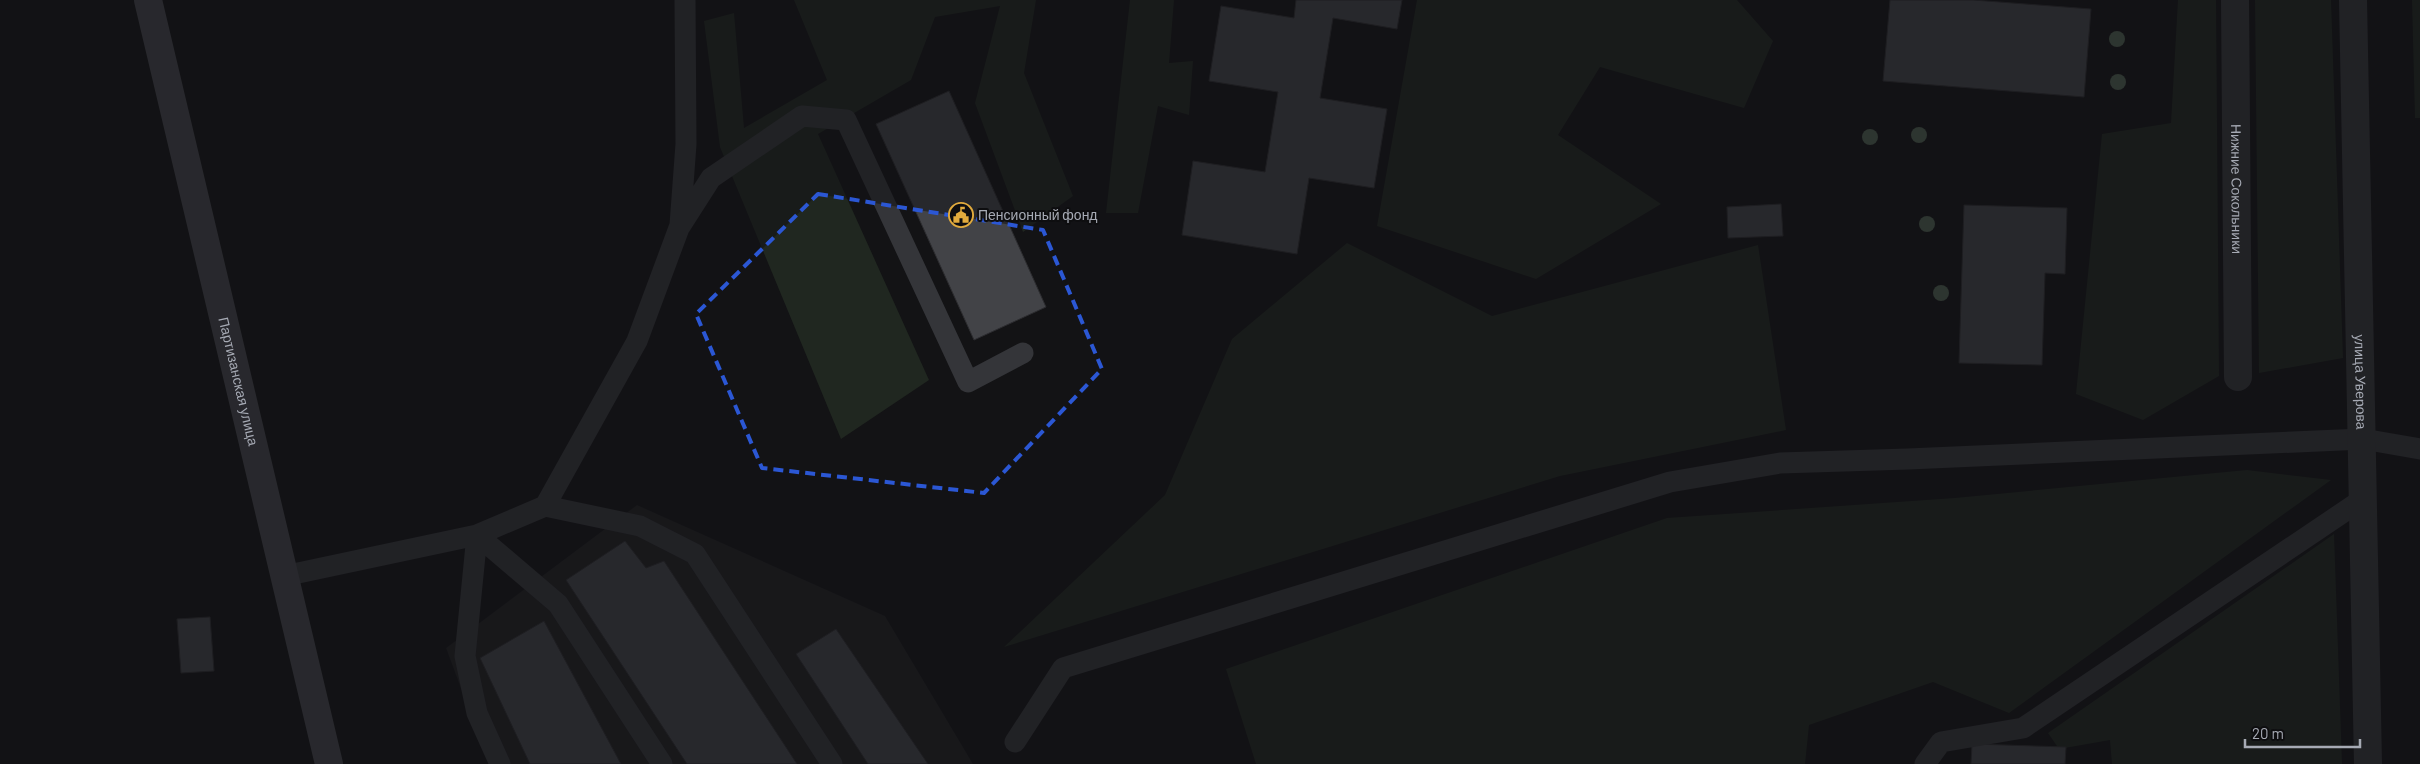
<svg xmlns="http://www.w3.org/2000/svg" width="2420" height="764" viewBox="0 0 2420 764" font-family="Barlow,sans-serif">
	<rect width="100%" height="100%" fill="#131315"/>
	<!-- built -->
	<path fill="#1f1f21" d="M637,505L885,616L973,764H489L446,648Z"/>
	<!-- green -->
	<path fill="#202720" d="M794,0H1036L1024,73L1073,196L1023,232L975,103L1000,6L935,17L911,80L818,134L929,380L841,439L720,147L704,21L734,13L744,128L827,80Z
		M1130,0H1174L1169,63L1193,61L1189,115L1158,106L1138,213H1106Z
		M1417,0H1737L1773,41L1744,108L1600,67L1558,135L1661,204L1536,279L1377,226Z
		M2178,0H2216L2219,376L2143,420L2076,394L2102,134L2171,123Z
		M2255,0H2331L2343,358L2259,373Z
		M2412,0H2420V118H2415Z
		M1347,243L1492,316L1758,245L1786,430L1560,476L1004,647L1165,495L1232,339Z
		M2247,470L2331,480L2009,713L1933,682L1809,725L1805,764H1256L1226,669L1667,518L1955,498Z
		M2334,534L2342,764H2112L2110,740L2059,749L2048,733Z"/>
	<!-- building -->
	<path fill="#424347" stroke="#2d2d30" d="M1296,0H1402L1397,29L1333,18L1320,98L1387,109L1374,188L1309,178L1297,254L1182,235L1193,161L1265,172L1278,92L1209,81L1221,6L1294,18Z
		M1890,0H1973L2091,9L2084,97L1883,81Z
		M949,91L1046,307L974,340L876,124Z
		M1781,204L1783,236L1728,238L1727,207Z
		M1964,205L2067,208L2065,274L2045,273L2042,365L1959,363Z
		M625,541L646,568L664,561L797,764H687L566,580Z
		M210,617L214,671L181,673L177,619Z
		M544,621L621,764H530L480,658Z
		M836,629L928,764H868L796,654Z
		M1972,744L2066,747L2065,764H1971Z"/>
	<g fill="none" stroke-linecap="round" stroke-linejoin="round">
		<!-- lane -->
		<path stroke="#343539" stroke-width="21" d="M680,225L686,144L685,0
			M545,506L640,526L695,554L832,764
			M477,535L558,604L662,764
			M477,535L465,656L477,713L500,764
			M284,576L477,535L545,506L637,341L679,228L711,178L802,116L846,120L968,382L1023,353
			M1015,742L1063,668L1670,482L1780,463L1908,459L2363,439L2420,449
			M1925,764L1941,742L2023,728L2363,499"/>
		<!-- street -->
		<g stroke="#343539" stroke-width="28">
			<path id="s1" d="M2235,0L2238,377"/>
			<path id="s2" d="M2353,0L2368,764"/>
		</g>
		<!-- secondary -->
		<path stroke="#434449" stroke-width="28" id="s3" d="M148,0L329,764"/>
	</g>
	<!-- trees -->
	<g fill="#4e5f50">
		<circle cx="2117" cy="39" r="8"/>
		<circle cx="2118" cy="82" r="8"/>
		<circle cx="1919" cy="135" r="8"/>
		<circle cx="1870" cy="137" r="8"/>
		<circle cx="1927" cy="224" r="8"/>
		<circle cx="1941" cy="293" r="8"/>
	</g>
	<!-- marked area -->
	<path d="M0 0H2420V764H0ZM818,194L1043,230L1102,369L984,493L762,468L696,314Z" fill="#131315" fill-opacity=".55" fill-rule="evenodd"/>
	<path fill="none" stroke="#2b57d4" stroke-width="4" stroke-dasharray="10 6" stroke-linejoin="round" d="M818,194L1043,230L1102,369L984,493L762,468L696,314Z"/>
	<!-- icons -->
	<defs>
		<symbol id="civic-ring" viewBox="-11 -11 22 22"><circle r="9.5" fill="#0e0e10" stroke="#e2ab3d" stroke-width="1.5"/><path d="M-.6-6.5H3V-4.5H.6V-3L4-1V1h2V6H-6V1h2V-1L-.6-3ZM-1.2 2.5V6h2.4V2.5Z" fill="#e2ab3d"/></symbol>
	</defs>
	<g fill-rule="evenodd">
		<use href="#civic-ring" x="947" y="201" width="28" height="28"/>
	</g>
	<g text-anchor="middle" stroke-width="4" stroke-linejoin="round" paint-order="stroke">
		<!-- street labels -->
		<g font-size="14" fill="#a6aab4" stroke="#0e0e10">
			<text dy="5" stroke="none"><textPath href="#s1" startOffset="189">Нижние Сокольники</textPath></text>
			<text dy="5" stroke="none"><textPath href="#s3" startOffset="392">Партизанская улица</textPath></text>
			<text dy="5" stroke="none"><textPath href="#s2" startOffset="382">улица Уверова</textPath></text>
		</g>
		<!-- poi labels -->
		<g font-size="14" fill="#a6aab4" stroke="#0e0e10" text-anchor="start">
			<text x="978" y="220">Пенсионный фонд</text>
		</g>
	</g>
	<!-- scale -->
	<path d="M2245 739v8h115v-8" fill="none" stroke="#a6aab4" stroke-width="2.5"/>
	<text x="2252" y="739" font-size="15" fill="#a6aab4" stroke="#0e0e10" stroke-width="4" paint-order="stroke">20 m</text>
</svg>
